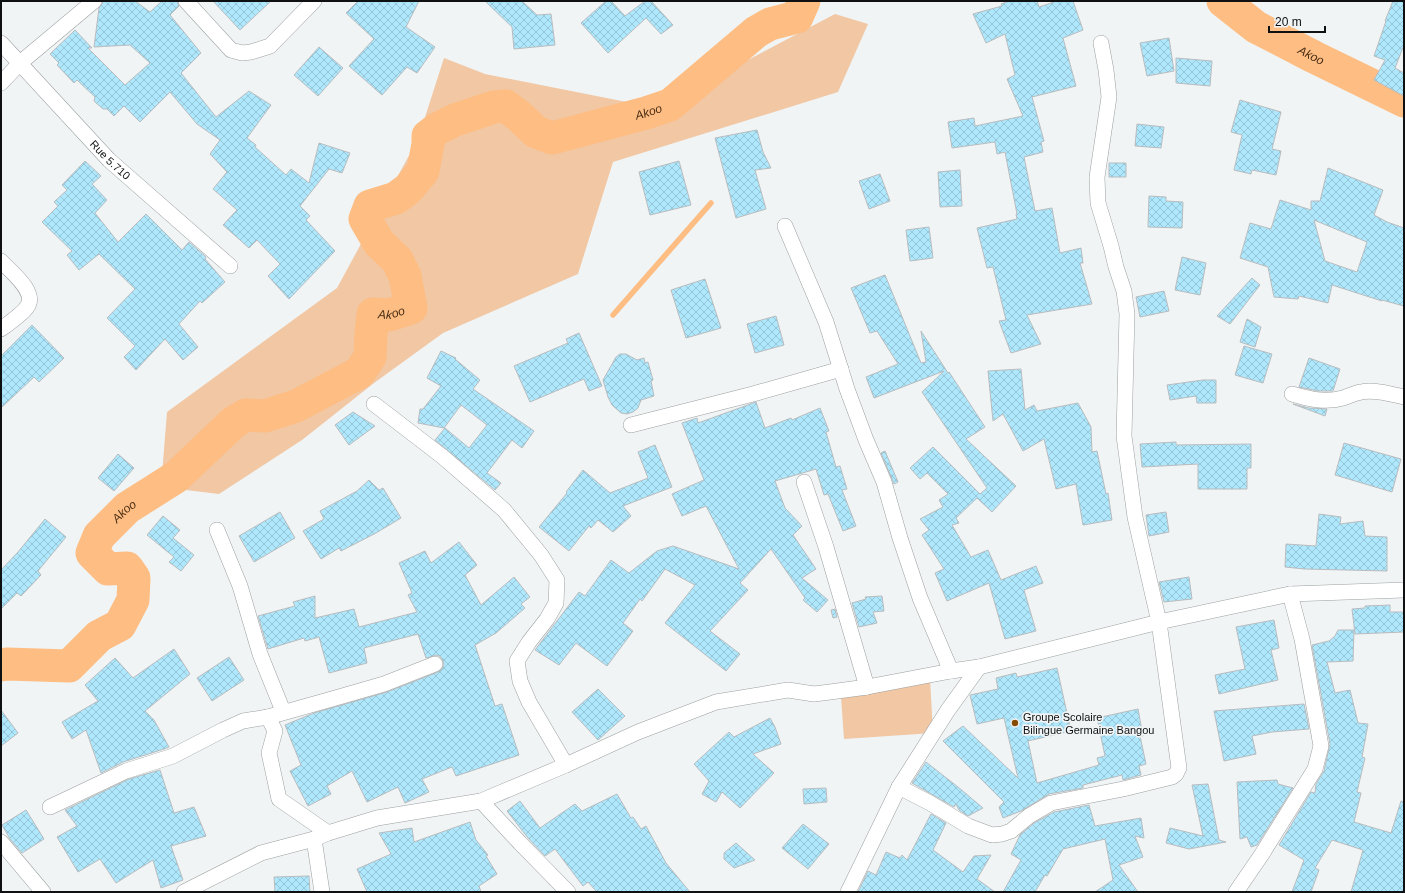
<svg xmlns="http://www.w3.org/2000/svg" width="1405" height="893" viewBox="0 0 1405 893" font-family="Helvetica,sans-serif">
	<defs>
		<pattern id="building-cross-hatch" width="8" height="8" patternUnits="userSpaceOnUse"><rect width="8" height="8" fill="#afe8fc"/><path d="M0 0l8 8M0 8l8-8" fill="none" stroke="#95c6d7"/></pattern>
	</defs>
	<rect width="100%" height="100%" fill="#f0f4f5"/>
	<!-- grass -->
	<path fill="#f1c7a4" d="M835,14L868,24L838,92L613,162L578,274L443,333L374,383L302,440L219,494L161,487L167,412L337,288L418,139L444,58L485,74L657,108Z
		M930,678L933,733L844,739L840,683Z"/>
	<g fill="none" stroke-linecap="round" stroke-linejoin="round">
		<!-- stream -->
		<path stroke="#febd82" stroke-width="5.5" d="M613,315L711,203"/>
		<!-- river -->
		<g stroke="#febd82" stroke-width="33">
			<path id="s1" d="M1223,1L1256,27L1314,57L1404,101"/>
			<path id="s2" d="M1,665L7,664L69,666L99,636L120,625L133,600L134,578L127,568L108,569L92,553L99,536L127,508L176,477L234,422L246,415L265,416L296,406L359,373L370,357L371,334L373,314L389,315L411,308L405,276L397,260L379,243L365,219L370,206L396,198L408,189L423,171L428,144V136L437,129L455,120L494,107L506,106L519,116L536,132L552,138L646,113L670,105L756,32L770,24L797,17L804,1"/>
		</g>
	</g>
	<!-- building -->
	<path fill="url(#building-cross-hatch)" stroke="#b9bcbe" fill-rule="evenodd" d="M103,1H135L150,12L162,1H177L179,6L170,15L201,53L181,73L216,117L249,91L271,105L247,138L256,145L255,147L286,175L291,169L309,183L319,143L350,153L342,173L329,169L300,206L310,216L306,220L335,251L289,299L268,276L280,264L257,240L249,248L223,225L237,210L213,189L227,172L210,154L220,140L197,124L170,92L140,122L124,106L114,116L107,109H103L94,101L95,97L77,80L74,83L57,65L59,63L50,54L75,30L92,48H88L125,85L150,63L130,45L94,47L99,8L102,4Z
		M213,1H271L240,30Z
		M358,1H419L406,27L435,47L417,73L407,67L382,95L349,66L374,39L346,13Z
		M485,1H522L537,15L551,14L555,45L514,49L512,27Z
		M606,1H611L625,16L645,1H651L673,25L661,34L646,18L608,53L581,23Z
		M1010,1H1037L1039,7L1057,1H1073L1083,30L1063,38L1076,86L1032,97L1044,141L1041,142L1043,152L1024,157L1035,211L1052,208L1060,253L1081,248L1083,263H1080L1092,304L1027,315L1041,344L1011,353L999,321L1006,320L993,267L987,268L977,228L1017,219L1016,214H1017L1005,152L997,154L995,142L952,148L948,122L974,118L975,126L1023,116L1007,79L1015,75L1005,34L986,43L973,14L1002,6L1001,4Z
		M1393,1H1404V45L1395,68L1404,73V96L1374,80L1385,60L1374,56L1386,21H1385Z
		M1169,38L1174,71L1147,76L1140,43Z
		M319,47L343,68L318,96L294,75Z
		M1176,58L1212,61L1210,86L1176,83Z
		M1240,100L1281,112L1272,149L1281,151L1276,175L1252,170L1251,174L1234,170L1242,135L1231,132Z
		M1137,124L1164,127L1161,148L1135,146Z
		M757,130L763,152L771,168L755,170L766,209L736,218L715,138Z
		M85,161L101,176L92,184L107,200L95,213L118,242L146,214L182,250L189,242L206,257L205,259L225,282L202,303L200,301L179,324L198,347L183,360L165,339L136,370L124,357L135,346L107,318L135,289L99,254L79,270L67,255L72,251L42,222L58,206L54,202L67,190L62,185Z
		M679,161L691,205L650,215L639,172Z
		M1109,163H1126V177H1109Z
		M1328,168L1383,190L1374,215L1387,222L1404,228V306L1382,300V301L1332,285L1328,303L1299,296L1298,299L1274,297L1268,267L1240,258L1250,223L1271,229L1280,200L1311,210V201H1320ZM1314,220L1367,242L1357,272L1325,261Z
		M960,170L962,206L940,207L938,172Z
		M880,174L890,201L869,209L859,181Z
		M1149,196L1166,197V201L1183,202L1182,228L1148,227Z
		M929,227L933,258L910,261L906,230Z
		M1182,257L1206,263L1200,295L1175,290Z
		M885,275L921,363L926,362L921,331L948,373L949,372L985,427L966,439L1016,486L992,512L977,498L956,518L959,523L952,525L971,557L988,550L1001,580L1036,566L1043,583L1024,590L1036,631L1005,639L989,583L947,601L935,573L944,569L922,535L929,530L920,519L943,507L939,500L948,494L927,473L920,479L910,468L933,447L980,494L987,488L922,392L944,371L874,398L866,377L898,364L877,331L870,333L851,288Z
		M1252,278L1260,285L1230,324L1217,316Z
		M705,279L721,328L686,338L671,290Z
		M1164,291L1169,311L1140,317L1136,297Z
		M776,316L784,345L755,353L747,324Z
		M1247,319L1261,327L1255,347L1240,342Z
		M32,325L64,358L39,382L34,377L1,408V356Z
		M579,333L602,386L589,391L584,379L530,402L514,366L568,343L566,339Z
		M1244,346L1272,354L1263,383L1235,375Z
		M441,351L456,358L455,359L480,380L473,389L534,431L522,448L512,440L487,473L501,483L495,490L435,440L445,428L469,448L487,425L461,405L444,428L418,423L420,409H423L441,386L427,378Z
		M620,354H626L637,360L644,358L645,363L648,362L653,380L651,381L654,396L641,400L638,408L633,412L627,414L621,413L612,405L608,397L603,380L616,357Z
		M1309,358L1340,369L1333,391H1318L1299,387Z
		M1021,369L1025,410L1034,405L1037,411L1078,403L1091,427L1092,452L1097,451L1106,494L1108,493L1112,520L1083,525L1076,484L1056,489L1044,439L1023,451L1003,414L993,421L988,371Z
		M1203,380H1216V403H1197L1196,396L1170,400L1167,385Z
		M756,402L765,428L791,418L792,420L820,408L829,431L826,432L836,467L840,466L847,489L842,490L856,526L843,531L828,494L824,495L816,469L775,481L785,508L802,526L793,535L816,569L802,578L828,600L817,612L803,600L805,598L771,549L740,583L748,590L710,631L740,654L726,671L665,623L695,585L665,569L642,601L640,599L623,623L633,631L607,666L576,643L559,665L535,650L579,592L585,596L611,560L629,573L657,551L673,546L739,569L706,506L682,516L672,494L704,480L682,423L697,418L698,423Z
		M1293,404L1309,408L1327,409L1325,416Z
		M353,412L375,426L349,445L335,425Z
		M1176,442V445L1251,444V468H1247V489H1198V464L1142,467L1140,444Z
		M1344,443L1401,459L1392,492L1335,475Z
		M655,445L672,487L623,506L631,516L613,532L598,520L591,528L589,526L569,551L539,527L567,493L566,492L583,470L610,493L648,478L638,452Z
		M885,451L898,482L894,484L881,453Z
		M118,454L134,468L114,491L98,478Z
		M369,480L379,490L383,488L401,518L376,533L341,551L339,548L321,559L303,531L324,519L320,511L357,491Z
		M280,512L295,538L254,562L239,536Z
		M1166,512L1169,532L1149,536L1146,515Z
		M1319,514L1341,517L1340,524L1363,521L1365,536L1387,537V571L1305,569L1285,567L1286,544L1316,546Z
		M163,516L180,530L173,538L194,555L181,571L169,562L174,557L147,535Z
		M45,519L66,537L38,571L41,575L21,596L17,593L1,609V570L18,552Z
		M459,542L477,565L465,575L481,605L514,577L530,597L521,604L525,608L496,633L475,645L495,706L502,704L519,755L456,776L452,767L422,779L429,792L405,803L398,787L367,802L352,771L327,786L331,794L308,806L290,771L301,765L285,725L314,713L387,692L438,672L442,669L444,665L443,661L441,657L437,655L426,658L418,634L364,648L367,663L329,673L319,637L305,641L304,638L268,649L258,616L295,606L293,602L315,596V618L354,609L359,627L417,612L408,595L412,593L399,563L425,551L431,563Z
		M1189,577L1192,599L1164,602L1159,582Z
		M882,596L884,611L873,612L877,623L859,627L852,603L866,599L865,597Z
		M1390,605V612H1404V632L1355,634L1352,609L1365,608V606Z
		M835,609L837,617L833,618L831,610Z
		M1274,620L1279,648L1271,650L1278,680L1219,694L1215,675L1245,669L1236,627Z
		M1338,630H1354L1353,661L1327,662L1335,693L1350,690L1358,723L1368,724L1362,757L1365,758L1357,792L1361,793L1354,822L1391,833L1401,801L1404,802V892H1351L1363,850L1332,840L1315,868L1319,870L1311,892H1292L1304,860L1279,845L1311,792L1315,793L1316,784L1324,771L1330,744L1312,645L1329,641L1335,636Z
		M174,649L190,674L145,711L154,720L169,747L164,749L123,762L101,773L86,730L72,739L62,722L98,701L85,685L115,658L133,678Z
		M229,657L244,680L212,701L197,678Z
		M1057,668L1071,731L1028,741L1037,783L1099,765L1097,758L1105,756L1097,718L1138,709L1143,736H1140L1146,764L1139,766L1141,775L1123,780L1122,775L1083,785V788L1049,794L1021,811L1003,818L999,807L1004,802L943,741L963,726L1018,778L1004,718L977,724L970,695L998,689L996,678L1016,673L1017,677Z
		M598,689L625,716L598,740L572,712Z
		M1304,704L1309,729L1272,732L1252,736L1256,754L1224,761L1214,711Z
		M1,710L18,733L1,746Z
		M770,718L775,727L781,744L753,754L774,773L740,808L722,792L716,802L702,794L709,781L694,764L729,732L734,737Z
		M926,762L958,787L983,808L968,816L959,810L956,804L954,807L912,783Z
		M160,770L174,813L194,807L206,836L171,846L183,880L161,888L153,860L116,883L100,859L78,872L57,837L77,826L65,810L129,779Z
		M1277,780L1278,784L1293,788L1257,845L1251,847L1247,837L1240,839L1237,782Z
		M1208,784L1219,840L1226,842L1189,849L1166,843L1170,828L1203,836L1192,785Z
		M826,788L827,802L804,804L803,789Z
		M617,794L631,818L633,817L641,829L646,826L666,863L690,892H597L588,882L583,886L555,849L545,856L528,838L507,811L520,801L540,828L575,804L582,811Z
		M1089,805L1095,826L1141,818L1144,838L1135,836L1143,857L1119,865L1138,892H1095L1113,880L1105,839L1063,849L1047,876L1045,875L1035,892H1003L1021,860L1011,854L1020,835L1034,823L1054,812Z
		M26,810L44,839L22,853L10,839L2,825Z
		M931,814L946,823L933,850L963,872L974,856L991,855L977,879L995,892H858L868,871L876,875L886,852L900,858L902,855L907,860Z
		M470,822L476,840L488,855L486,856L497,874L479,886L481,892H367L357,869L391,854L379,833L412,828L414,842Z
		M803,824L829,844L808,869L782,848Z
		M736,843L755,860L734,868L724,859V853Z
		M309,876L310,892H275L274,877Z"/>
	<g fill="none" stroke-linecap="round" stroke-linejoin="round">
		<defs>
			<g id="minor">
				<path d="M186,1L231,50L242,53L251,52L270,46L314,1"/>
				<path id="s3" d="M1,43L109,160L230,266"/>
				<path d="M1,83L20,63L94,1"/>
				<path d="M785,226L826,322L847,389L866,440L884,482L900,538L920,598L951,671"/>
				<path d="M1,261C10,271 38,292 27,307C23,313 8,324 1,329"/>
				<path d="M1292,394C1309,399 1325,403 1343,398C1349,396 1355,393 1361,392C1374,389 1391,394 1404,397"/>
				<path d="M374,404L443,457L504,510L541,555L557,580L556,603L547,619L529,642L517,661L520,681L529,702L566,765"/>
				<path d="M631,425L753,394L841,369"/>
				<path d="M804,482L826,547L867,687"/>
				<path d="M217,530L240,586L260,654L283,711"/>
				<path d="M268,717L275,731L269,753L279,799L328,833"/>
				<path d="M899,787L930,803L968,826L992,835L1002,834L1011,831L1029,816L1051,803L1123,789L1172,777L1176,774L1179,768L1159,622L1135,517L1124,436L1127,314L1124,291L1116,267L1111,246L1098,203L1097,177L1109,97L1106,70L1101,43"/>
				<path d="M481,801L520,843L568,892"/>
				<path d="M50,807L126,771L173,756L223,730L243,721L268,717L332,699L384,684L435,664"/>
				<path d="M314,839L322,892"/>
				<path d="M1,842L43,892"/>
				<path d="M184,892L261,853L314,839L328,833L377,818L481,801L566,765L638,732L716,702L788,690L814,694L830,692L867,687L951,671L979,667L1159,622L1290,594L1404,590"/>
				<path d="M848,892L899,787L948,710L979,667"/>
				<path d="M1236,892L1262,854L1315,769L1321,746L1302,639L1290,594"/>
			</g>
		</defs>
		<!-- minor casing -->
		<use href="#minor" stroke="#9ca0a1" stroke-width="16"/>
		<!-- minor -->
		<use href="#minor" stroke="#fff" stroke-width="15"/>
	</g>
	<!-- markers -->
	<circle fill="#864c02" stroke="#f0f4f5" stroke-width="1.5" cx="1015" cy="723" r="4"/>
	<g text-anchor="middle" stroke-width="3.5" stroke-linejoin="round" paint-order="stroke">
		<!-- street labels -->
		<g font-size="11" fill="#0f1011" stroke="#f0f4f5">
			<text dy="4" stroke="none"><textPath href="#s3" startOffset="160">Rue 5.710</textPath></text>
		</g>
		<!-- poi labels -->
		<g font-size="11" fill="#0f1011" stroke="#f0f4f5" text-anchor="start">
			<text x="1023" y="721">Groupe Scolaire<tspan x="1023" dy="13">Bilingue Germaine Bangou</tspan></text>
		</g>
		<!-- water labels -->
		<g font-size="12" font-style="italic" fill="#4a2f16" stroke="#f0f4f5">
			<text dy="4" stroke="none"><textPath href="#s1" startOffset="104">Akoo</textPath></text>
			<text dy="4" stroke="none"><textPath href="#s2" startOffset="1132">Akoo</textPath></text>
			<text dy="4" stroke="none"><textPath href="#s2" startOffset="652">Akoo</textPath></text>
			<text dy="4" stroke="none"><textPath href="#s2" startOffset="292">Akoo</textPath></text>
		</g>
	</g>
	<!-- border -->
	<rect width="1405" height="893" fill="none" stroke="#0f1011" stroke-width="4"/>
	<!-- scale -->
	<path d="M1269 26v6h56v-6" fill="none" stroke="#0f1011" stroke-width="2"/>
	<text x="1275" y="26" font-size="12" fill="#0f1011" stroke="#f0f4f5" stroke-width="3" paint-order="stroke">20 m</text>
</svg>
